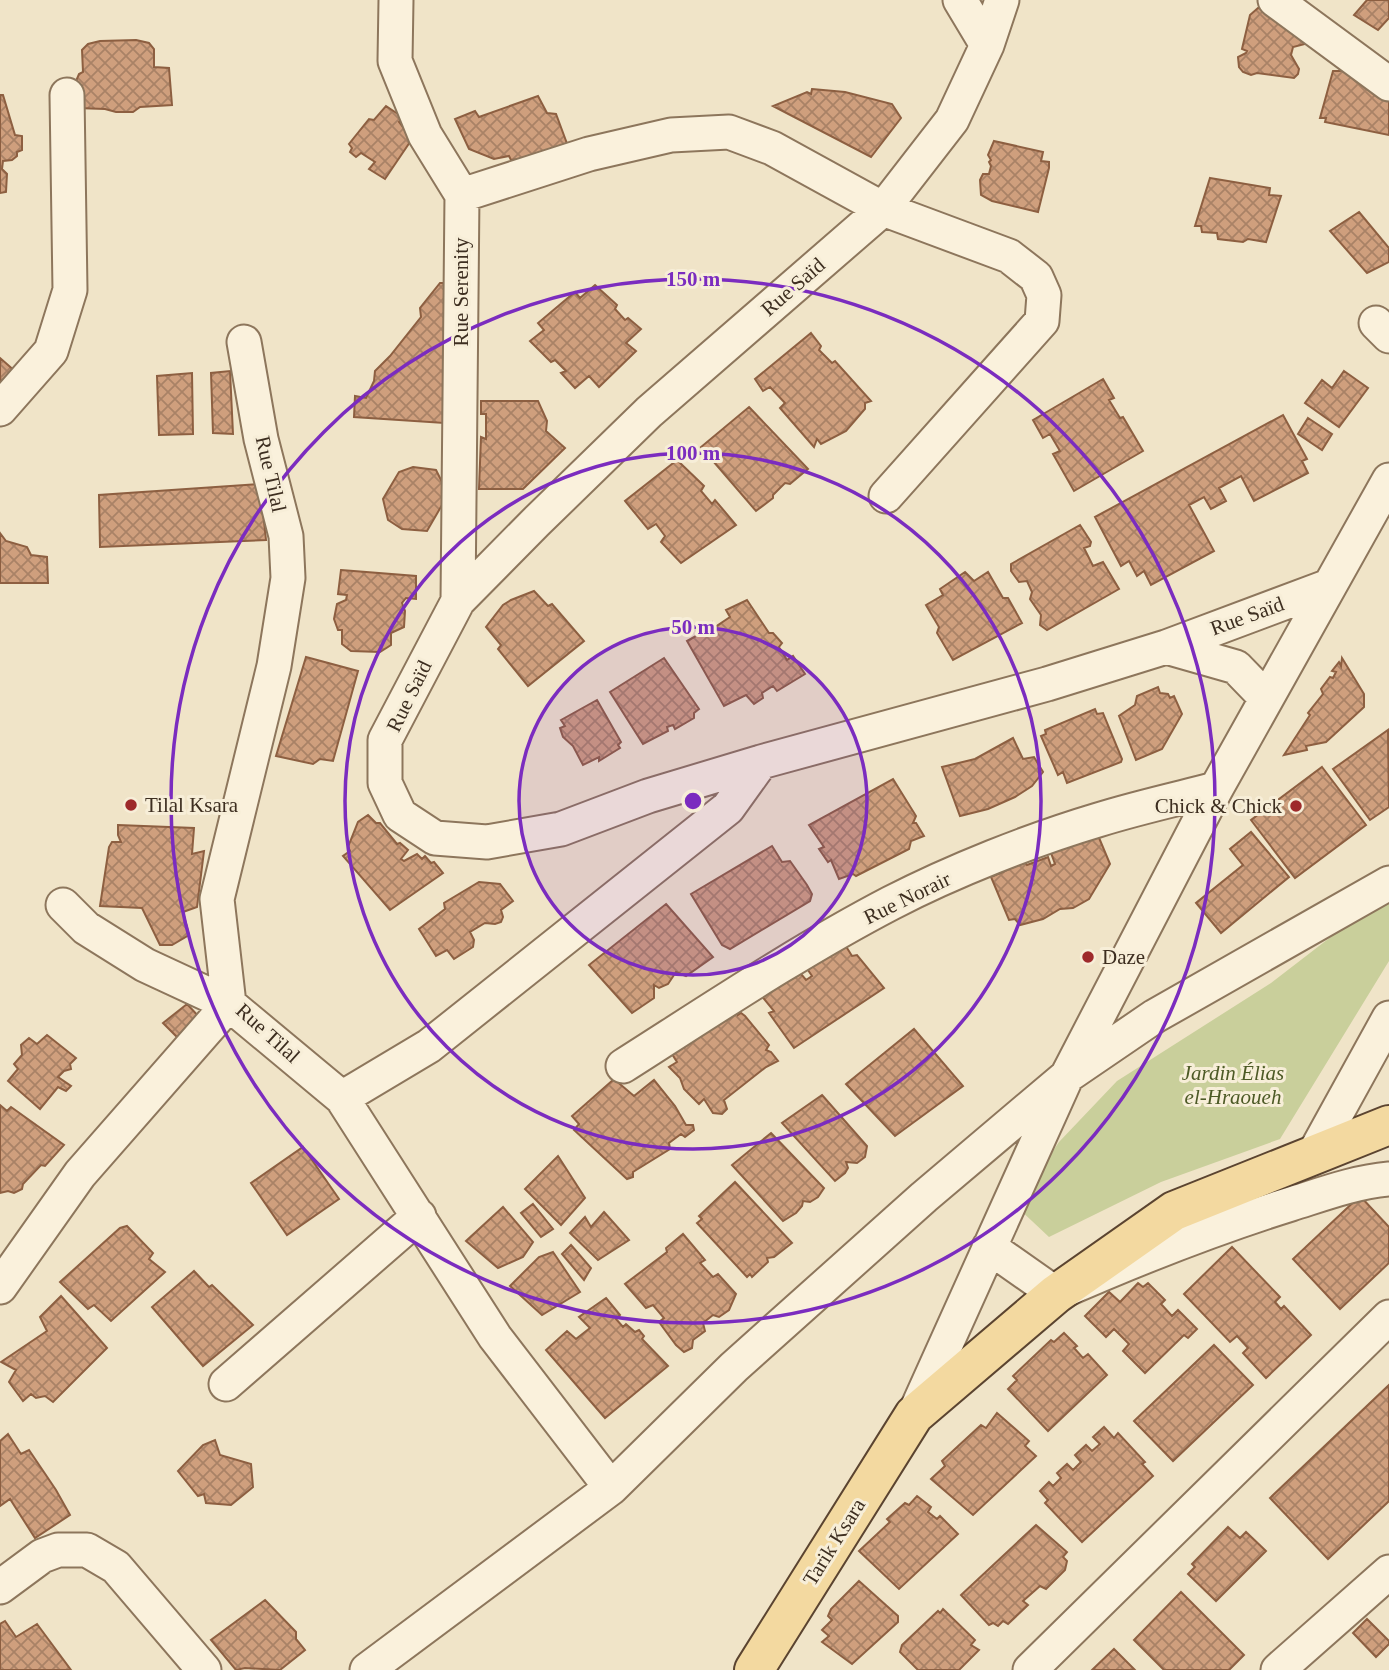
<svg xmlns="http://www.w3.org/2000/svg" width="1389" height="1670" viewBox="0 0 1389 1670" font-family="Georgia,serif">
	<defs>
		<pattern id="building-cross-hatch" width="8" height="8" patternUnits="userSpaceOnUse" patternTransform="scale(1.75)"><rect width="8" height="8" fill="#cf9f7d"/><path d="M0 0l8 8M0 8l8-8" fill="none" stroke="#a98266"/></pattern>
	</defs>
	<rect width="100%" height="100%" fill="#f0e4c8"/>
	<!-- park -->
	<path fill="#c9cf9b" d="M1389,894V961L1280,1139L1161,1182L1049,1237L1016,1206L1059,1142L1117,1081L1271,983L1371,906Z"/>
	<!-- building -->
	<path fill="url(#building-cross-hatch)" stroke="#8d5f41" stroke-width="2" d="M1367,0H1389V18L1378,30L1354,15Z
		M1258,8L1274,9L1307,37L1305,44L1293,47L1291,55L1299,69L1298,74L1294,78L1257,73L1251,75L1243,72L1239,67L1238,57L1246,53L1247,51L1242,49L1250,15Z
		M136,40L149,43L154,49V67L169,68L172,105L140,107L133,112H116L105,109L77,108L73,88L79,74L83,72L82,50L88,44L100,41Z
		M1343,66L1389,93V135L1325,122L1326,118H1320L1333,71H1340Z
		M812,89L845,92L892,104L901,118L871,157L773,106L807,92L811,94Z
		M0,95H3L15,135L22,136V150L17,152V156L12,160L3,161L2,169L7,174L6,192L0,193Z
		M538,96L547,113L556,114L569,149L529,158L511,160L509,156L494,159L469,149L455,119L475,111L479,117Z
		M386,106L404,118L399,122L412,139L385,179L369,169L375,162L361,153L356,157L350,152L352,148L349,144L369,119L374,120Z
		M994,141L1043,152L1041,161L1049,162V168L1038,212L992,201L981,195L980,180L983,174H989L991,166L989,162L991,160L988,155Z
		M1210,178L1270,188L1269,195L1281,196L1266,242L1248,239L1243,242L1218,239L1217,233L1202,232L1201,226H1195Z
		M1359,212L1389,248V262L1367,273L1330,231Z
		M440,283H450L444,423L354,417L355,396L366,398L374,381L375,371L390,356L421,317L420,308Z
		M595,285L617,305L615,309L625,320L628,318L641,329L626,343L636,351L599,387L589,376L575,388L561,373L566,371L555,360L551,362L530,341L544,330L538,323L575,292L580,298Z
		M811,333L821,346L819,350L832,363L835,361L871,401L865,403V409L846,431L821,444L817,439L814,447L780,408L785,403L770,387L763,391L755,379Z
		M0,358L16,372L0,387Z
		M230,371L233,434L213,433L211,373Z
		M1344,371L1368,388L1339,427L1305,403L1322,380L1332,388Z
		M192,373L193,434L159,435L157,376Z
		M1103,379L1114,398L1109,400L1120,418L1123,417L1143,451L1074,491L1053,454L1060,451L1050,434L1043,438L1033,420Z
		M481,401H538L547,421L546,431L565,448L523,489H479L481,437L486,439V414H481Z
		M749,407L808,469L790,484L785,483L773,495V498L756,511L701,447Z
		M1283,415L1307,459L1302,461L1308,473L1254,501L1241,476L1219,488L1226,501L1211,509L1204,497L1189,505L1214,551L1151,585L1144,571L1137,576L1129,561L1121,566L1095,517Z
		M1308,418L1332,434L1322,450L1298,434Z
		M677,460L704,486L701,491L712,504L715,500L736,525L681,563L661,542L665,536L656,524L648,529L625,501Z
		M413,467L436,470L442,482V505L427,531L402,529L388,520L383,499L399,472Z
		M260,484L266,540L100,547L99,495Z
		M1080,525L1091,542L1090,546L1084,548L1093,566L1103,562L1119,589L1047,630L1040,625L1041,615L1030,599L1032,592L1027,581L1019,582L1011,571V564Z
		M0,533L6,541L27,547L31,555L47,557L48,583H0Z
		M341,570L416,576V599L406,598L402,603L405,611L404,627L391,633V645L380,652L351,651L342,644V630H338L334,619L337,604L346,600L347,595L338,594Z
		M965,572L974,581L988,572L1003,598H1008L1022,623L953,660L937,633L939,627L926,605L943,595L940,589Z
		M534,591L548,606L552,604L584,641L528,686L498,649L501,645L486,627L503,605L511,600Z
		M747,600L769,633H773L782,643L779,647L787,660L793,656L805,674L777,691L773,686L762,693L763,698L754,704L746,695L724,706L687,641L707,630L705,626L712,622L715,627L730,617L726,610Z
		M306,657L358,671L333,761L320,759L313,764L276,756Z
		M664,658L699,709L694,713V718L675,729L673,725L667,727L668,731L643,744L610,692Z
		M1342,658L1364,694V707L1326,742L1306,746L1307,750L1284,755L1310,715L1308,713L1323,694L1321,689L1330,677L1333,678L1336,672L1332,671L1339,662L1341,666Z
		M1158,687L1160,693L1168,694L1170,698L1174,696L1182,714L1162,749L1136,760L1119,716L1135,705L1137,696Z
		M597,700L621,742L618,745L620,748L599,761V757L583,765L573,746L563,737L560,728L565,726L561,720Z
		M1095,709L1097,714L1103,713L1122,759L1121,762L1067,783L1063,772L1058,775L1041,736L1046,734L1045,730Z
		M1388,730L1389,807L1370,820L1333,769Z
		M1013,738L1023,759L1034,757L1043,772L1032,786L1015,797L988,809L960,816L942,767L975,759Z
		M1322,767L1366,825L1295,878L1251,820Z
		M893,779L916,816L913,823H916L924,836L911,841L909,849L856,876L853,874L839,879L831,860L828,862L819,849L824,847L809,825Z
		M368,815L376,823H380L397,844L400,843L408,850L401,859L404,861L417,854L422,859L425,856L431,863L434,862L443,873L390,910L343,856L350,851L348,847L358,822Z
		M118,825L194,828L192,854L204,851L197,907L183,912L189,935L172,945H160L142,908L100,906L109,847L112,842H121L118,835Z
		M1251,832L1289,877L1221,933L1196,903L1243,865L1230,849Z
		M1097,833L1110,864L1089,899L1073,908L1060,909L1043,919L1020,925L1015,919L1009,920L991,877L1025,862L1027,865L1048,857L1051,866L1055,864L1051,853Z
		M772,846L782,862L790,861L807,885L812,894L810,901L730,949L722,945L691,894Z
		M479,882L500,884L513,901L501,910L503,917L501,922L495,924L485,923L470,932L474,940L473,947L454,959L447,950L436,956L419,929L445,909L444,903Z
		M666,904L713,957L686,976L676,972L668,984L659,988L654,985V998L632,1013L589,965Z
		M842,940L852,956L857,955L884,988L794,1048L769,1013L774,1011L760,994L797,969L806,980L812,976L804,964Z
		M187,1004L201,1019L179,1039L163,1023Z
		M738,1011V1015L741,1013L745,1016L769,1045L766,1050L771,1052L778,1061L766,1067L724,1100L727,1109L722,1114L713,1113L704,1099L699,1104L684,1089L680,1078L669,1067L677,1062L672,1054Z
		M914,1029L963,1086L895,1136L846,1084Z
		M47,1035L76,1058L70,1064L71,1069L64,1071L58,1077L71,1086L66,1091L58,1087L40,1109L8,1081L18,1069L14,1064L22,1055L21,1045L29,1038L37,1044Z
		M614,1079L634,1096L654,1080L675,1106L686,1125H693L694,1130L685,1137L681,1134L669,1143L670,1149L633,1172V1177L627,1179L574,1130L579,1124L572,1116Z
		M822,1095L867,1146L865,1157L857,1163L846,1162L848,1168L845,1173L835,1181L782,1123Z
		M0,1105L7,1111L11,1107L64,1145L45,1166L41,1165L23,1184L22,1189L14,1193L8,1191L0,1193Z
		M771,1133L824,1188L818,1197L810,1202L803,1201L802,1206L796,1213L783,1221L732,1165Z
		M303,1147L339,1199L287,1235L251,1183Z
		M558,1156L585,1198L561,1225L525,1189Z
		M735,1182L792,1243L774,1257L767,1258L768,1262L752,1277L750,1274L747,1277L697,1223L702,1219L699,1216Z
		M1360,1196L1389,1227V1263L1340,1309L1293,1259Z
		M533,1204L553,1229L541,1237L521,1213Z
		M503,1207L533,1242L523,1257L498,1268L466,1241Z
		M604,1212L629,1240L598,1260L570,1233L585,1217L591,1227Z
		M127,1226L153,1253L149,1259L165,1272L111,1321L94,1305L88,1309L60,1282L120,1228Z
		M683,1234L705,1260L700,1263L713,1277L718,1274L736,1294L729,1310L719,1317L713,1315L703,1323L705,1331L693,1340L692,1348L684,1352L676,1345L659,1322L664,1318L653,1305L646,1308L625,1284L667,1252L666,1248Z
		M571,1245L591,1268L584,1280L562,1254Z
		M1232,1247L1280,1297L1275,1302L1281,1309L1284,1306L1311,1335L1266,1378L1243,1353L1248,1348L1237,1336L1230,1342L1184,1294Z
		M553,1252L580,1292L542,1315L510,1286L539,1257Z
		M194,1271L209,1287L212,1285L253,1325L203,1366L152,1307Z
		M1138,1283L1143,1287L1148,1283L1165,1300L1161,1304L1172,1316L1178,1310L1197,1329L1188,1338L1184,1335L1145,1373L1123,1351L1129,1344L1114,1329L1106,1337L1085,1316L1109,1292L1120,1302Z
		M61,1296L107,1348L53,1402L45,1396L36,1398L31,1394L23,1401L9,1382L16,1370L1,1362L47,1331L40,1317Z
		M606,1298L620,1315L616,1319L623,1327L626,1324L635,1332L639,1330L644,1336L642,1339L668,1366L605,1418L546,1350L567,1331L576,1339L590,1328L579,1317Z
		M1064,1333L1077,1346L1074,1348L1083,1358L1088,1354L1107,1375L1048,1431L1008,1389L1017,1380L1013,1376L1051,1340L1054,1342Z
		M1214,1345L1253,1385L1173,1461L1134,1421Z
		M1389,1385V1501L1328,1559L1270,1498Z
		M997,1413L1029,1441L1025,1446L1036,1456L973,1515L931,1479L945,1466L942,1461L981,1425L986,1428Z
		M1104,1427L1114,1438L1118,1433L1145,1462L1142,1464L1153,1476L1082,1542L1045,1503L1048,1500L1040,1491L1049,1482L1053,1486L1061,1478L1057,1473L1067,1464L1073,1470L1081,1462L1075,1455L1086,1445L1092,1451L1100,1444L1093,1437Z
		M8,1434L21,1454L29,1450L56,1490L70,1515L35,1538L10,1499L0,1506V1441Z
		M215,1440L220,1455L251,1464L253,1487L231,1505L206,1503L204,1494L198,1496L178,1471L203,1445Z
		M917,1496L931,1507L928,1512L937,1519L940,1516L958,1534L899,1589L859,1551L890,1522L887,1519L905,1503L909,1505Z
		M1036,1525L1067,1552L1063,1557L1067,1561L1065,1570L1046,1589L1040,1586L1023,1601L1028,1605L1008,1624L1003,1621L998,1626L993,1623L989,1625L961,1595Z
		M1228,1527L1240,1538L1246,1532L1266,1551L1216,1601L1188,1574L1195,1567L1192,1564Z
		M859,1581L898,1616V1622L852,1664L822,1642L829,1636L822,1630L832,1620L828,1616L831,1609Z
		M1181,1592L1244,1655L1229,1670H1164L1134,1640Z
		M265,1600L296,1632V1639L305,1650L280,1670L245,1668L236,1670L211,1640Z
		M943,1609L975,1640L971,1645L979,1650L959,1670H918L900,1652L902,1645L938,1611L940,1613Z
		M1367,1619L1389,1641V1644L1376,1657L1353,1633Z
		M5,1621L16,1637L37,1624L71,1670H0V1624Z
		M1114,1649L1135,1670H1092Z"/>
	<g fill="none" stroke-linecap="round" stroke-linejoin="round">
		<defs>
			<path id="minor" d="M396,0L395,61L425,135L462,195L458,601
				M960,0L987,45
				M1002,0L987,45L952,120L883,209L649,412L536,522L458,601L385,740V783L400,815L435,838L487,842L561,829L648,796L761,762L1047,684L1166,647L1329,586
				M1275,0L1389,84
				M462,195L589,154L671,135L729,132L772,148L883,209L1009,256L1036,277L1044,295L1042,321L886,496
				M1376,323L1389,336
				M244,342L261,439L286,536L288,578L274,666L217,899L229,1004L342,1098L495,1337L611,1488
				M0,409L51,351L70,290L67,95
				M1166,647L1236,667L1266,698
				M623,1066C711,1010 799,951 891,903C953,871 1031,840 1098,820C1136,808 1177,799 1216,789
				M342,1098L429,1046L728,808L761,762
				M1314,1154L1389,1018
				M989,1247L1056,1294C1133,1260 1211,1229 1291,1204C1323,1194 1355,1182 1389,1179
				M0,1287L80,1174L229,1004L145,965L86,928L63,905
				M226,1384L419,1216
				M914,1415L1067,1076L1216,789L1389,480
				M0,1587L42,1556L58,1550H87L116,1567L204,1670
				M367,1670L611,1488L734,1367L924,1197L1067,1076L1155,1016L1389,883
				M1030,1670L1389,1317
				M1278,1670L1389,1572"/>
			<path id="major" d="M754,1670L914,1415L1056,1294L1174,1211L1389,1125"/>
		</defs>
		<!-- minor casing -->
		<use href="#minor" stroke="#8d765c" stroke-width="37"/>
		<!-- major casing -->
		<use href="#major" stroke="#5b4430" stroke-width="42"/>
		<!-- minor -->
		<use href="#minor" stroke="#faf1dc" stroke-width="33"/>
		<!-- major -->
		<use href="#major" stroke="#f3d9a0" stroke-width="38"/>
	</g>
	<!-- distance rings -->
	<circle cx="693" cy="801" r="174" fill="#7b2cbf" fill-opacity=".12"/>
	<g fill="none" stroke="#7b2cbf" stroke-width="3.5">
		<circle cx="693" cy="801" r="174"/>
		<circle cx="693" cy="801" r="348"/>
		<circle cx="693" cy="801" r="522"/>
	</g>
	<!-- markers -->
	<g fill="#9e2a2b" stroke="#f7eed8" stroke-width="2.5">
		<circle cx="131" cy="805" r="7"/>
		<circle cx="1296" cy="806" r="7"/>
		<circle cx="1088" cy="957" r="7"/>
	</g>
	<g text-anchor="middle" stroke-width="6" stroke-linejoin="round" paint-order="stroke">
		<!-- street labels -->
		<g font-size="21" fill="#3d2e20" stroke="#f7eed8">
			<text transform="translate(793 287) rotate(-41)" y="7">Rue Saïd</text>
			<text transform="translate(461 292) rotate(-90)" y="7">Rue Serenity</text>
			<text transform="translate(271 474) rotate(77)" y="7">Rue Tilal</text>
			<text transform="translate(1247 616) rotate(-20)" y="7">Rue Saïd</text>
			<text transform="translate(409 696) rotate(-64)" y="7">Rue Saïd</text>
			<text transform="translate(907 898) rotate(-26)" y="7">Rue Norair</text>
			<text transform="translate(268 1033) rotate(42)" y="7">Rue Tilal</text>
			<text transform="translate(834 1542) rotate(-58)" y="7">Tarik Ksara</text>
		</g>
		<!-- poi labels -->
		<g font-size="21" fill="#3d2e20" stroke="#f7eed8" text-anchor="start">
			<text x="145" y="812">Tilal Ksara</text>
			<text x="1282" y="813" text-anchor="end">Chick &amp; Chick</text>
			<text x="1102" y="964">Daze</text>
		</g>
		<!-- park labels -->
		<g font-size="21" font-style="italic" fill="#4d5a26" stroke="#f7eed8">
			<text x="1233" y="1080">Jardin Élias<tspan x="1233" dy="24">el-Hraoueh</tspan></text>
		</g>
	</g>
	<circle cx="693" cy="801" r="10" fill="#7b2cbf" stroke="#f7eed8" stroke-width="3.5"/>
	<g font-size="21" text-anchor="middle" font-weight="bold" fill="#7b2cbf" stroke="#f7eed8" stroke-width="6" stroke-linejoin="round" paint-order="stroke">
		<text x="693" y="286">150 m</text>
		<text x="693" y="460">100 m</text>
		<text x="693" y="634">50 m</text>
	</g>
</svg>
